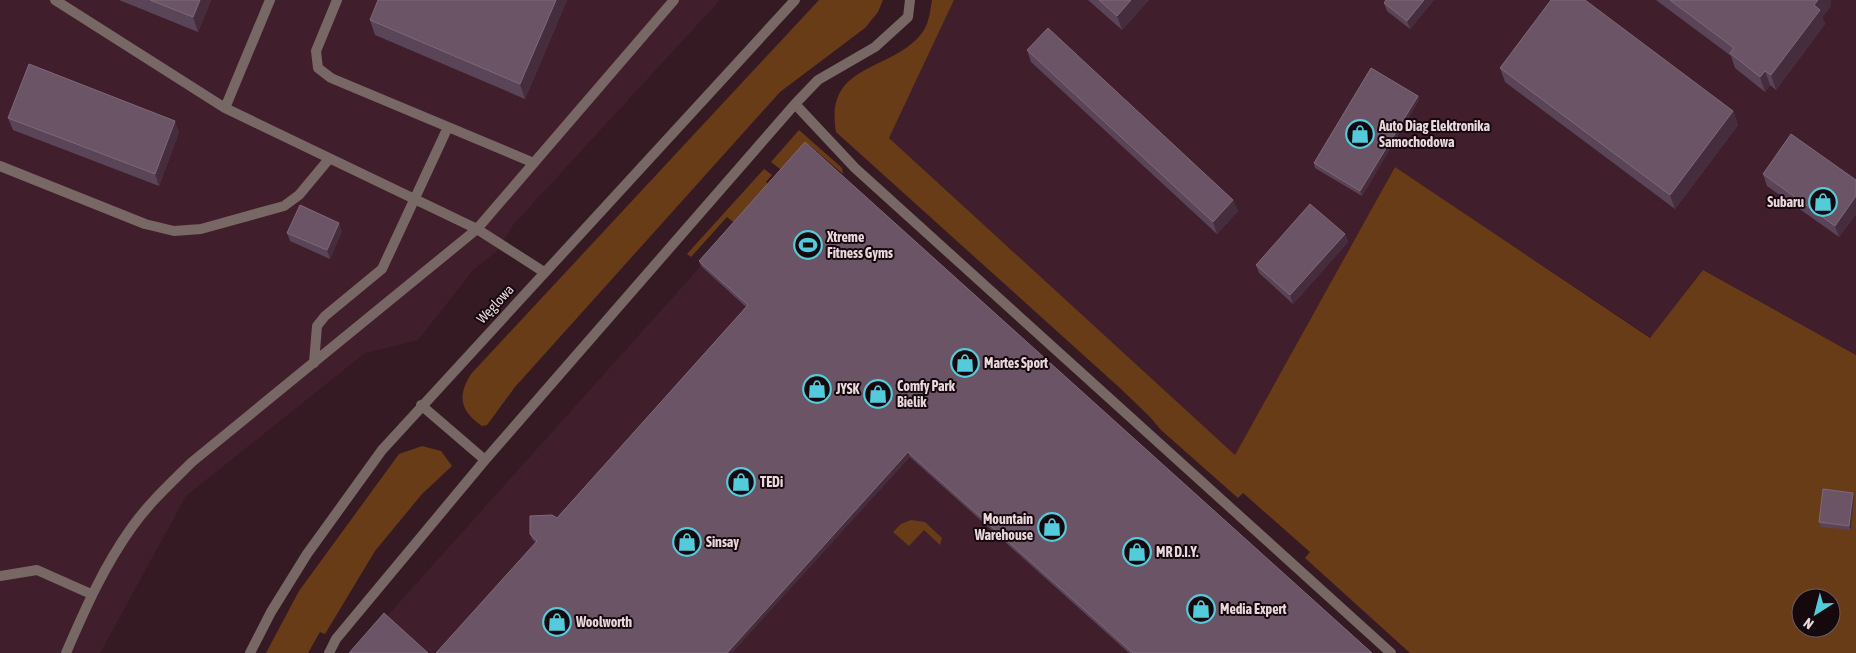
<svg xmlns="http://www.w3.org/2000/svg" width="1856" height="653" viewBox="0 0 1856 653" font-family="'Asap Condensed',sans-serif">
	<rect width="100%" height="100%" fill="#351a24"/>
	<!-- built -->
	<path fill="#411e2b" d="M0,0H720L513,225L496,252L474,269L418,340L365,353L186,496L100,653H0Z
		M954,0H1856V355L1703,270L1651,338L1395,167L1235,455L889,138Z
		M701,266L1369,653H354Z"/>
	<!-- green -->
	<path fill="#683c16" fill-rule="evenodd" d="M819,0H883L878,12L865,28L780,92L515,387L487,425L482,426C460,411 457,396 471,374Z
		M932,0H954L889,138L1235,455L1395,167L1650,338L1703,270L1856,355V653H1410L1305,558L1310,552L1243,493L1238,498L1161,430L1150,417L1121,389L836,132C824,62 891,73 922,33C929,24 930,11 932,0ZM1801,598H1831V628H1801Z
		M799,130L842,168L843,174L809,145L784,172L771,162Z
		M764,169L772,175L766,182L771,187L737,225L727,217L691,257L687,254Z
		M422,446L441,451L452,466L422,494L375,551L325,634L320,632L308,653H266L299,591L399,454Z
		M911,520L925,522L942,538L940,545L924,530L909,546L893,532L901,524Z"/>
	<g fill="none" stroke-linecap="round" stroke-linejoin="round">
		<!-- service -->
		<path stroke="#776765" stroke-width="10" d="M55,0L225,108L477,229L544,272
			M337,0L316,51L318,68L331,78L534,163
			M795,104L855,168L1391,653
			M225,108L270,0
			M0,166L145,224L174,231L201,229L284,206L299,195L329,159
			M314,363L317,326L325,316L382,269L448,127
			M421,405L485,460
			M0,576L37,570L91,594
			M66,653C85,609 104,566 132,527C149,503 171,483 192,462L477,229L674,0
			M329,653L336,639L485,460L795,104L818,80L875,47L908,17L910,0"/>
		<!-- tertiary -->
		<path stroke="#776765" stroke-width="10" d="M250,653L271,612L307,554L382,450L795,0"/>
	</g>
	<!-- wall -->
	<path fill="#5a4458" d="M119,0H211L198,32Z
		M567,0L525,99L375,35L370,20Z
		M1088,0H1149L1122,30Z
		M1434,0L1410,29L1387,11L1384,3Z
		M1656,0H1831V6L1822,17L1825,24L1776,90L1770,85L1765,92L1735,68L1731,56Z
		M1027,50L1233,200L1238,211L1217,234L1031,62Z
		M1500,68L1733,111L1738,125L1675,209L1505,82Z
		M1418,96L1419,100L1362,196L1315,168L1314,163Z
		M8,118L179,132L159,186L13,130Z
		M1763,174L1856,180V214L1839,237L1767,186Z
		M342,231L330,259L290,241L287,233Z
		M1345,234L1348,242L1293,304L1259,273L1256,265Z
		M699,261L1372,653H1129L910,457L535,542L532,539L530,534L557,518L746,307L701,266Z
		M1854,497L1851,530L1821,527L1819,522Z"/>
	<!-- shaded-wall -->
	<path fill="#452d3d" d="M200,0H211L198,32L193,17Z
		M556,0H567L525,99L520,84Z
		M1131,0H1149L1122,30L1117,16Z
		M1424,0H1434L1410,29L1407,21Z
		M1818,0H1831V6L1822,17L1825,24L1776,90L1771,75L1814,5Z
		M1765,71L1770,85L1765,92L1760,77Z
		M1418,96L1419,100L1362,196L1360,191Z
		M1733,111L1738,125L1675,209L1670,195Z
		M175,121L179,132L159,186L155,174Z
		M1856,196V214L1839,237L1835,226Z
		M1233,200L1238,211L1217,234L1213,222Z
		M339,223L342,231L330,259L327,250Z
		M1345,234L1348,242L1293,304L1290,295Z
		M908,452L910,457L732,653H727Z
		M1853,493L1854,497L1851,530L1849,526Z"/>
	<!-- building -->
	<path fill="#6a5466" stroke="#7e6979" d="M150,0H200L193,17Z
		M378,0H556L520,84L370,20Z
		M1099,0H1131L1117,16Z
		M1386,0H1424L1407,21L1384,3Z
		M1551,0H1585L1733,111L1670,195L1500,68Z
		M1670,0H1818L1814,5L1820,10L1771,75L1765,71L1760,77L1730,53L1734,48Z
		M1048,28L1233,200L1213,222L1027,50Z
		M29,64L175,121L155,174L8,118Z
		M1371,68L1418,96L1360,191L1314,163Z
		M1791,134L1856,180V196L1835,226L1763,174Z
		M805,142L1372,653H1133L908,452L727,653H436L537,541L530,534V516L552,515L557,518L748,305L699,261Z
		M1310,204L1345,234L1290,295L1256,265Z
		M300,205L339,223L327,250L287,233Z
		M1823,489L1853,493L1849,526L1819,522Z
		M384,613L428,653H349Z"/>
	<!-- icons -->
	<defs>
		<symbol id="shop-ring" viewBox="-11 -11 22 22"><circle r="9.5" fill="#15090d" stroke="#53cbda" stroke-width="1.5"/><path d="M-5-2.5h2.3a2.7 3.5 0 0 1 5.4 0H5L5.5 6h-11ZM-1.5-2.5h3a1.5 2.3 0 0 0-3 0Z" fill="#53cbda"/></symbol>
		<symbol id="stadium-ring" viewBox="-11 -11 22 22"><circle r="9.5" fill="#15090d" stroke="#53cbda" stroke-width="1.5"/><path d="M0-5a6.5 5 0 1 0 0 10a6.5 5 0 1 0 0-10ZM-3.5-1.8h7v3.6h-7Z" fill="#53cbda"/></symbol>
	</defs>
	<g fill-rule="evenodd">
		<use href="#shop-ring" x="1344" y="118" width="32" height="32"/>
		<use href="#shop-ring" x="1807" y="186" width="32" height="32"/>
		<use href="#stadium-ring" x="792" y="229" width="32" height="32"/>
		<use href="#shop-ring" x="949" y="347" width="32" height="32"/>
		<use href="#shop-ring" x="801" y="373" width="32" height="32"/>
		<use href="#shop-ring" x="862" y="378" width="32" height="32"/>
		<use href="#shop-ring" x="725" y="466" width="32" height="32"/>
		<use href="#shop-ring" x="1036" y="511" width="32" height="32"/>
		<use href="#shop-ring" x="671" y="526" width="32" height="32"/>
		<use href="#shop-ring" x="1121" y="536" width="32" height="32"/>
		<use href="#shop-ring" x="1185" y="593" width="32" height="32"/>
		<use href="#shop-ring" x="541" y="606" width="32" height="32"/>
	</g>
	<g text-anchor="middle" stroke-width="4" stroke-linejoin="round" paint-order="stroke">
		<!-- poi labels -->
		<g font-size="14" font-weight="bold" fill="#ebd8de" stroke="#15090d" text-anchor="start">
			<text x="1379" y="131">Auto Diag Elektronika<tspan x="1379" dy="16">Samochodowa</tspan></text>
			<text x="1804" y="207" text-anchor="end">Subaru</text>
			<text x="827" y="242">Xtreme<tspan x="827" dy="16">Fitness Gyms</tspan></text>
			<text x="984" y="368">Martes Sport</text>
			<text x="897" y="391">Comfy Park<tspan x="897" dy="16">Bielik</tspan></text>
			<text x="836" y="394">JYSK</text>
			<text x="760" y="487">TEDi</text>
			<text x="1033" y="524" text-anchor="end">Mountain<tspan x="1033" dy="16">Warehouse</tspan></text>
			<text x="706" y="547">Sinsay</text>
			<text x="1156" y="557">MR D.I.Y.</text>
			<text x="1220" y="614">Media Expert</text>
			<text x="576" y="627">Woolworth</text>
		</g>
		<!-- street labels -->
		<g font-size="14" fill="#ebd8de" stroke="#15090d">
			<text transform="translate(495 304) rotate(-47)" y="5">Węglowa</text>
		</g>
	</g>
	<!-- north arrow -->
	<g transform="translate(1816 613) rotate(216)"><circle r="24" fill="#15090d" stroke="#6b5c61"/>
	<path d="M0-4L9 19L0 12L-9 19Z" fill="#53cbda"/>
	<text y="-8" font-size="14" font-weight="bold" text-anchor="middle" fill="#ebd8de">N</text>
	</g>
</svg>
